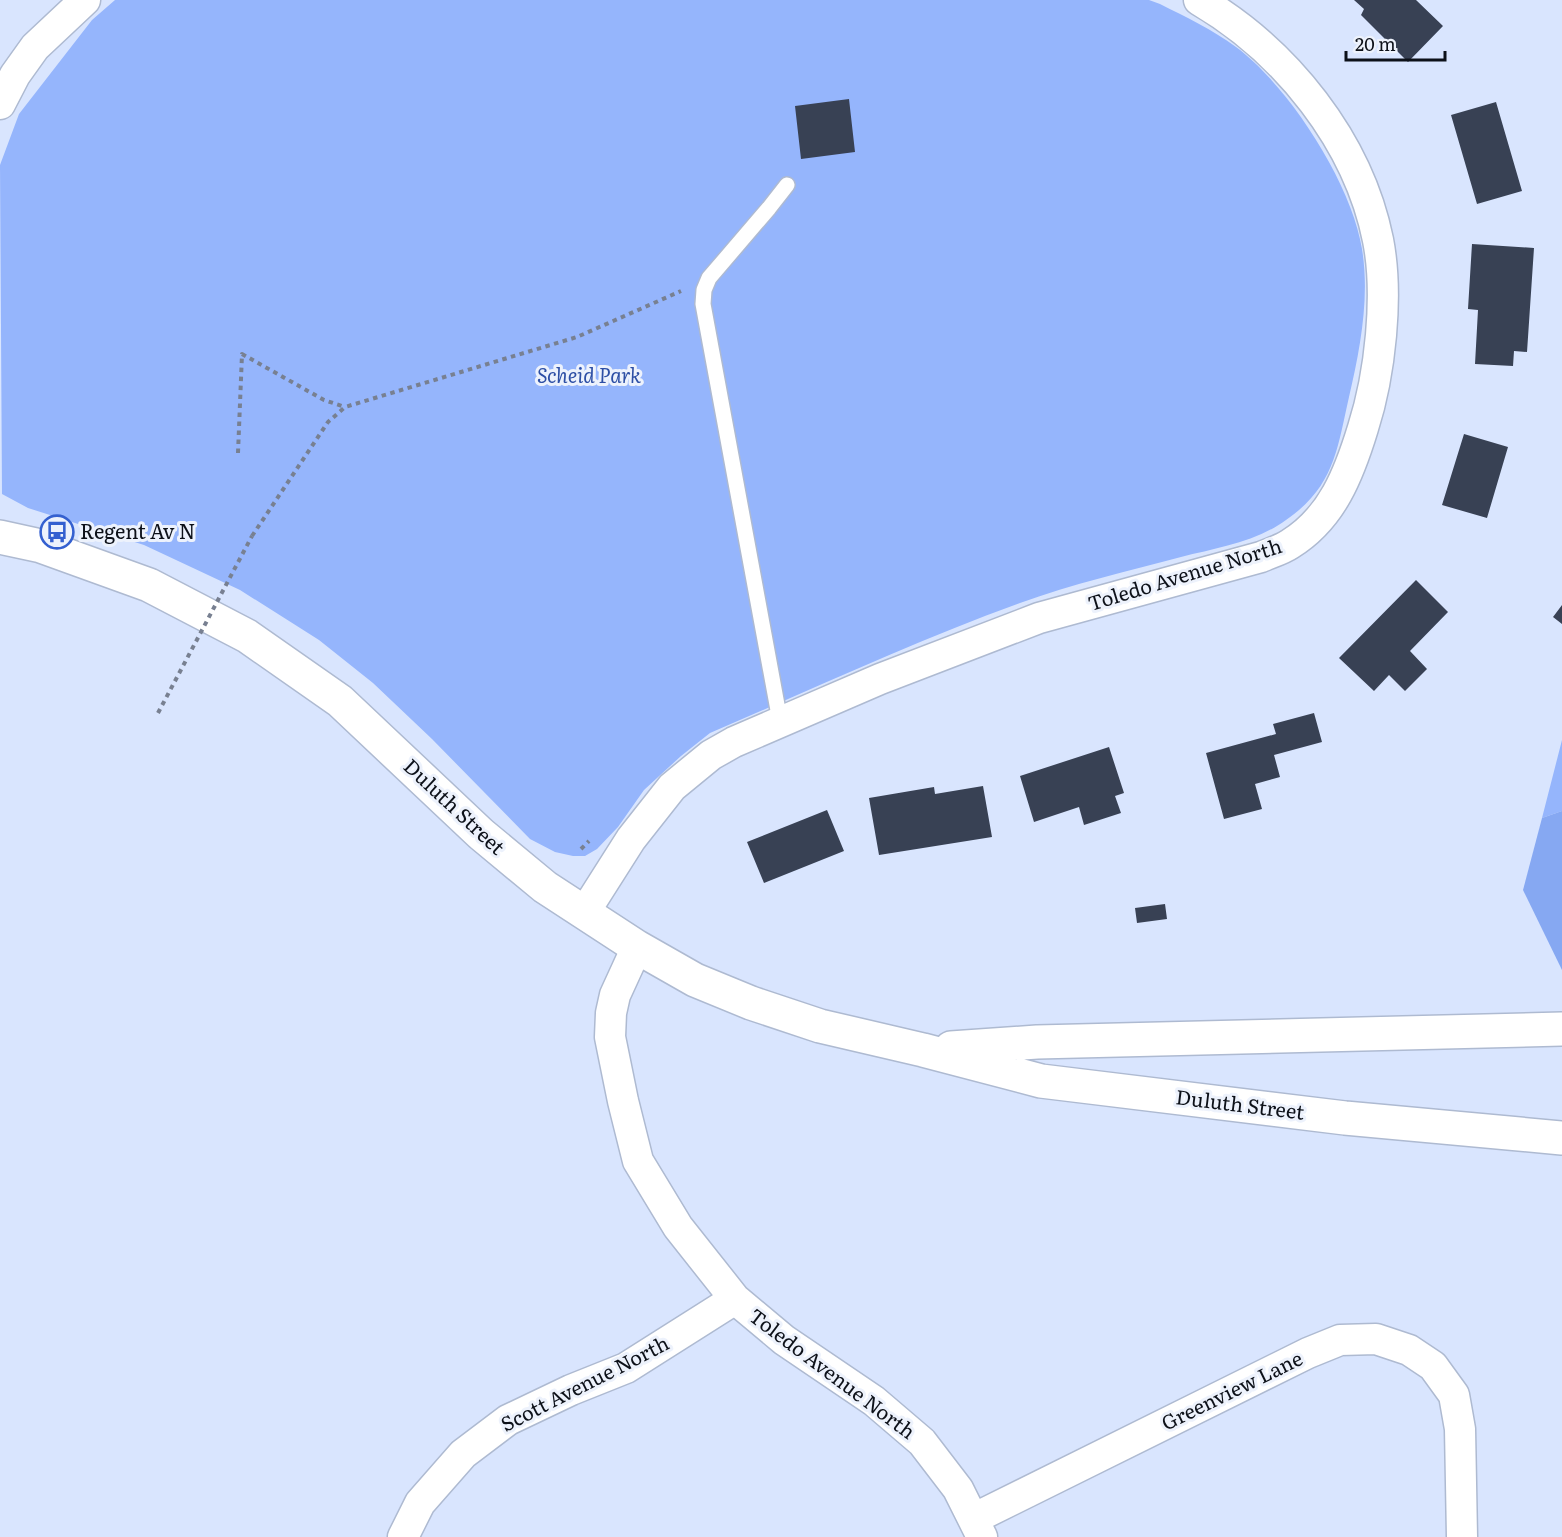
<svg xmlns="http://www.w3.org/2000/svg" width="1562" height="1537" viewBox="0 0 1562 1537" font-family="Literata,serif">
	<rect width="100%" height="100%" fill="#d9e5fe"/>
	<!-- green -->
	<path fill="#95b5fc" d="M115,0H1149L1160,4C1186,17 1213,30 1236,47C1289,86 1352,184 1362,249C1370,298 1360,350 1349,397C1337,450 1334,487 1286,520C1256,542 1217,548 1181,557C1128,571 1072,584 1020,603C915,641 813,689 710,733L681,756L644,790L618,827L597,849L585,856H573L555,852L530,839L432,739L373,683L319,640L240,590L144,545L28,508L2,494L0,165L19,114L92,20Z
		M1562,740V811L1542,818Z"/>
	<!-- forest -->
	<path fill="#86a8f2" d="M1562,811V970L1523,890L1542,818Z"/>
	<!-- building -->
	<path fill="#384154" d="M1354,0H1416L1443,26L1408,62L1361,15L1364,9Z
		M849,99L855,152L801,159L795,106Z
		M1496,102L1522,191L1477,204L1451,115Z
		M1472,244L1534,248L1527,352L1514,351L1513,366L1475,364L1478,310L1468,309Z
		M1464,434L1508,447L1487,518L1442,505Z
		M1416,580L1448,612L1410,651L1427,669L1405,691L1389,675L1374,691L1339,658Z
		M1562,605V624L1553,617Z
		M1314,713L1322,742L1274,755L1280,777L1255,784L1262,809L1224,819L1206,753L1276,734L1273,724Z
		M1109,747L1124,793L1115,796L1121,813L1084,825L1079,807L1034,822L1020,776Z
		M983,786L992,837L879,855L869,798L934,787L935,794Z
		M827,810L844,851L764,883L747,842Z
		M1165,904L1167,919L1137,923L1135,908Z"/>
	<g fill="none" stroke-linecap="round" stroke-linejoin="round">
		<defs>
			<path id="lane" d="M780,721L703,304L704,290L709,278L769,208L787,185"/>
			<path id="street" d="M0,104L15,75L35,47L85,0
				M584,913L631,839L672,787L711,755L734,742L880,679L1039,618L1261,557C1270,553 1281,550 1290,544C1332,518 1349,474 1363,428C1380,375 1389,296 1378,240C1358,141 1286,51 1199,0
				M637,947L615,995L611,1013L610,1037L623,1101L638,1161L678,1227L735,1299L784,1340L874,1401L922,1442L958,1489L982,1537
				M973,1519L1308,1353L1340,1340L1376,1339L1409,1350L1433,1366L1454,1395L1460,1429L1462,1537
				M403,1537L420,1503L463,1454L508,1420L571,1390L626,1368L735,1299"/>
			<path id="secondary" d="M0,537L41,546L149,585L247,636L340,701L481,834L545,887L637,947L695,980L751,1003L820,1026L923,1050L1041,1081L1345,1118L1562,1138
				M951,1048L1037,1042L1562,1029"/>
		</defs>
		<!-- lane casing -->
		<use href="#lane" stroke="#aebad1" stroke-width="18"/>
		<!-- street casing -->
		<use href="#street" stroke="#aebad1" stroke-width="33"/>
		<!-- secondary casing -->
		<use href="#secondary" stroke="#aebad1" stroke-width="36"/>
		<!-- path -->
		<path stroke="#788091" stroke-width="4" stroke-dasharray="4.5 4.5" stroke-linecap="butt" d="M238,453L242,354L324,400L345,407
			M252,536L328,422L345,407L577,337L681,291
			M581,849L589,841"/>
		<!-- lane -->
		<use href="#lane" stroke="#fff" stroke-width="15"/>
		<!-- street -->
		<use href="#street" stroke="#fff" stroke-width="30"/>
		<!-- secondary -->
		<use href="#secondary" stroke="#fff" stroke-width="33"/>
		<!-- path-bridge -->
		<path stroke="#788091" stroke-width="4" stroke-dasharray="4.5 4.5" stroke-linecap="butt" d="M158,713L252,536"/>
	</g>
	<!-- icons -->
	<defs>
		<symbol id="bus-ring" viewBox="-11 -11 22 22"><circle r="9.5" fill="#edf2fc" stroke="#3460d0" stroke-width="1.5"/><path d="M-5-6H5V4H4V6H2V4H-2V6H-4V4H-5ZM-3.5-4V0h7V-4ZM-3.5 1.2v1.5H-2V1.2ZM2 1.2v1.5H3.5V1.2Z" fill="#3460d0"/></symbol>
	</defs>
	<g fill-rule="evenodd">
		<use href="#bus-ring" x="38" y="513" width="38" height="38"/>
	</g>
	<g text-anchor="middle" stroke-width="6" stroke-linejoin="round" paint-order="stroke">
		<!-- park labels -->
		<g font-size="20" font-style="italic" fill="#2d4fa5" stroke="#edf2fc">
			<text x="589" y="383">Scheid Park</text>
		</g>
		<!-- poi labels -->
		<g font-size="20" fill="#0d1119" stroke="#edf2fc" text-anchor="start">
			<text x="80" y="539">Regent Av N</text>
		</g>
		<!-- street labels -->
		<g font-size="20" fill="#0d1119" stroke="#edf2fc">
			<text transform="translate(1185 575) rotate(-17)" y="7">Toledo Avenue North</text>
			<text transform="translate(454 807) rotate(43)" y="7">Duluth Street</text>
			<text transform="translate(1240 1105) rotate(7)" y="7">Duluth Street</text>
			<text transform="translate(832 1374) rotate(37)" y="7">Toledo Avenue North</text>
			<text transform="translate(585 1384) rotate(-27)" y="7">Scott Avenue North</text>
			<text transform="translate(1232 1391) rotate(-26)" y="7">Greenview Lane</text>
		</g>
	</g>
	<!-- scale -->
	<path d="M1346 51v9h99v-9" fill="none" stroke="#0d1119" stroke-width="3"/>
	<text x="1355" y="51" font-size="18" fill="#0d1119" stroke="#edf2fc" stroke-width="4.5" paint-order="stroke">20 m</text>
</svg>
